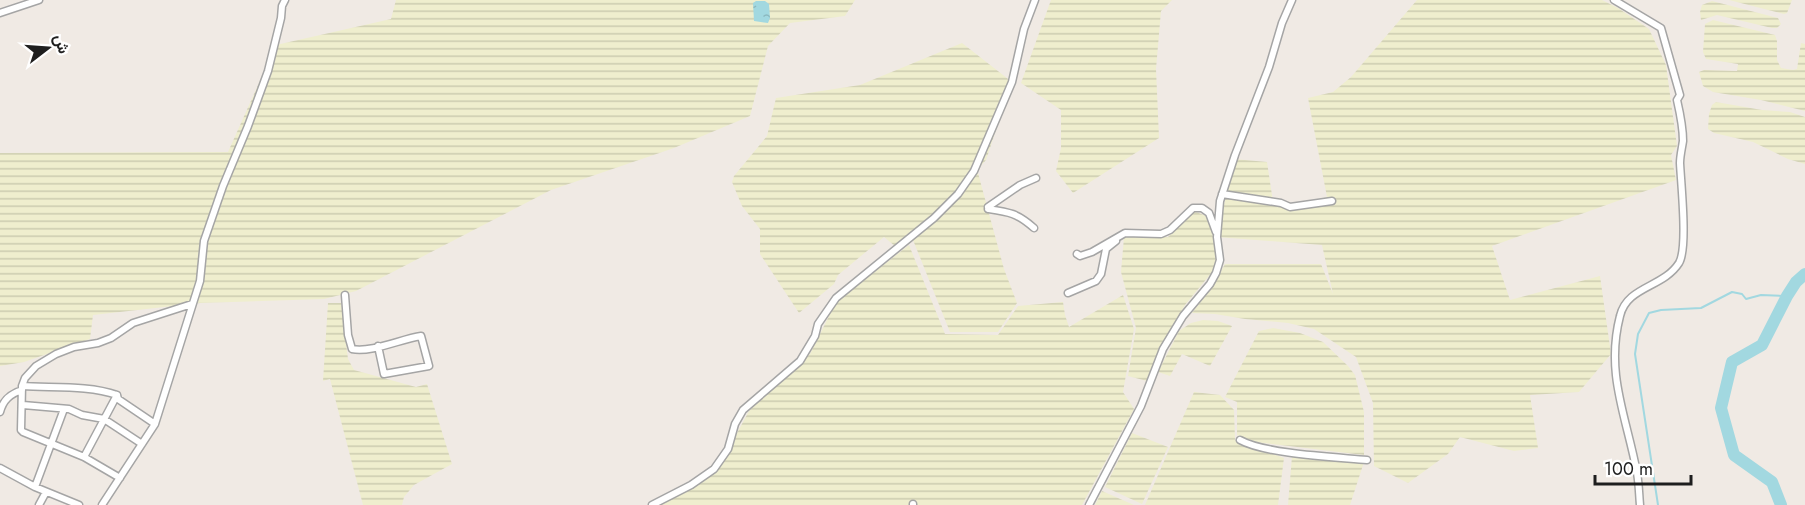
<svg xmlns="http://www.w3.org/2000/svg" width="1805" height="505" viewBox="0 0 1805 505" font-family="Jost,Vazirmatn,sans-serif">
	<defs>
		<pattern id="farmland-rules" width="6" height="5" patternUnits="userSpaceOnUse" patternTransform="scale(1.5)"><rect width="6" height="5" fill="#efeece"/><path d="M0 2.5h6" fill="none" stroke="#ccccb0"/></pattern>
		<pattern id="water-ripples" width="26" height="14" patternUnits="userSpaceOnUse" patternTransform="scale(1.5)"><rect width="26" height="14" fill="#a2d8e0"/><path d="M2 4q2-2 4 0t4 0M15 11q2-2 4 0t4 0" fill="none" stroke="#8bb9c0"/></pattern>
	</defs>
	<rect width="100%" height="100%" fill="#f0eae4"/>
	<!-- farmland -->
	<path fill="url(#farmland-rules)" d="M396,0H855L845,16L790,23L768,46L750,116L674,148L551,190L356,291L324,299L200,303L93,315L90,339L24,362L0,366V153L228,152L276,45L391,19Z
		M1051,0H1172L1161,11L1156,69L1159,138L1073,193L1056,171L1061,148V110L1021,83Z
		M1417,0H1602L1618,8L1649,29L1666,65L1677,146L1671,155L1676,180L1492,246L1510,300L1600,276L1611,354L1579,392L1530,395L1538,448L1514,451L1460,437L1448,454L1408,483L1374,466L1373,403L1356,357L1314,329L1288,323L1245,319L1215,314L1192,313L1213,286L1225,264H1321L1333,294L1322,245L1217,237L1234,159L1267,162L1273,202L1290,207L1327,197L1308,98L1333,92L1351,77Z
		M1729,0H1792L1787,13L1784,14Z
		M1712,1L1778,18L1781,24L1777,28H1772L1717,15L1701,20L1700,12L1702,5Z
		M1713,20L1775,35L1777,41V60L1781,68L1793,70L1797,69L1801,43L1805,44V111L1761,100L1713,92L1703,86L1699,72L1704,70L1737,71L1738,64L1706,59L1703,52L1705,24Z
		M962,43L1012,82L986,160L946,206L895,246L884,237L838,275L834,284L799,313L760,254V229L742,206L732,182L734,176L767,136L776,98L860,85Z
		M1716,102L1762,110L1790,112L1805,117V164L1788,159L1753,142L1714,133L1708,129L1709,114L1712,105Z
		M978,173L1004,269L1017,303L998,332H950L913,240L936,221Z
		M1194,211L1206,216L1212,231L1217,259L1213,271L1185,305L1155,358L1147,381L1128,376L1136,328L1121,272L1124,237H1168Z
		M909,245L945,334L998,335L1018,306L1063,302L1065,315L1069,327L1123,295L1134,329L1123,392L1134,409L1082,505H655L718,468L749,411L810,354L836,302Z
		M328,303H341L348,359L354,370L416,387L427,384L452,464L414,485L404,497L402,505H363L330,379L323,381Z
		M1203,320L1218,321L1232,326L1210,366L1182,354L1170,376L1158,372L1179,331L1191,323Z
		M1273,328L1300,333L1323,342L1348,366L1355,375L1364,412V455L1256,442L1237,435V402L1225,397L1259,331Z
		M1194,392L1220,395L1234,410L1235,440L1284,458L1278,505H1145Z
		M1132,433L1168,447L1142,504L1105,487Z
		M1292,456L1364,462L1350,505H1288Z
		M1102,491L1134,505H1095Z"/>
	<!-- water -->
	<path fill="url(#water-ripples)" d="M756,1H765L769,4L770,18L768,23L754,21L753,3Z"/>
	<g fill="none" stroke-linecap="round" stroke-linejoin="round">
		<!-- stream -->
		<path stroke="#a2d8e0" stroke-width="2" d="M1658,505L1635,354L1638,334L1649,313L1661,310L1701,308L1732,292L1742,294L1746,299L1761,295L1787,296"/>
		<!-- river -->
		<path stroke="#a2d8e0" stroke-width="12" d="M1781,505L1772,482L1734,455L1721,408L1732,362L1762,345L1787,296L1796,282L1805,274"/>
		<defs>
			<path id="street" d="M1614,0L1661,28L1680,95L1677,100C1680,113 1683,127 1683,141C1682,148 1680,156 1680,163C1681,184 1688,248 1679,263C1663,288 1627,286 1620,316C1605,374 1627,418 1637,473C1639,484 1639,494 1640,505
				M0,13L39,0
				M1222,194L1281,203L1290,207L1332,201
				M988,207L1020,185L1036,178
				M988,209C1009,212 1017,213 1034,228
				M1077,254L1080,256L1092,252L1125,233L1161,234L1170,230L1193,208H1202L1209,213L1216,232
				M1068,293L1096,281L1101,274L1106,249L1116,241
				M345,295L348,335L352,349C371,353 401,339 421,336L429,366L384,374L378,346
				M22,386C53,388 89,385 117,395L118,399L155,424
				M23,405L69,409L82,415L104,419L142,444
				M0,412C3,400 10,394 22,390
				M1240,440C1265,454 1335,457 1367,460
				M84,457L117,395
				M0,468L35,487L79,505
				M120,478L84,457L23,432L21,430L22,386L25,378L36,366L56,354L74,347L98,343L111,338L133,323L192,304
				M35,487L64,409
				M913,504V505
				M39,505L46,492
				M102,505L155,424L200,281L204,241L223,186L248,126L268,71L281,18L282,6L285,0
				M652,505L691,485L714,469L728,449L735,424L743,410L800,361L815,336L818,324L836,298L934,218L958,194L974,171L1012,82L1024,29L1035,0
				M1089,505L1141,406L1163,349L1183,316L1210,284L1216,273L1220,260L1217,237L1220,201L1235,155L1269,67L1282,23L1292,0"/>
		</defs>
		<!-- street casing -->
		<use href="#street" stroke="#a5a5a5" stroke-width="9"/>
		<!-- street -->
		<use href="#street" stroke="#fff" stroke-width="6"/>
	</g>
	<!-- north arrow -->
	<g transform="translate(48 48) rotate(73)" stroke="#ffffff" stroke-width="4.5" paint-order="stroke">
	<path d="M0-4.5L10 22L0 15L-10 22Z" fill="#1e1e1e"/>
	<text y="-9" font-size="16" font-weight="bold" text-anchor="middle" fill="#1e1e1e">ش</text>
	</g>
	<!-- scale -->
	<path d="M1595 475v9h96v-9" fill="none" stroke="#1e1e1e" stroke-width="3"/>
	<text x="1604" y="475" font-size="18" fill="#1e1e1e" stroke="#ffffff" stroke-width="4.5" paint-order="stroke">100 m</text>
</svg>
